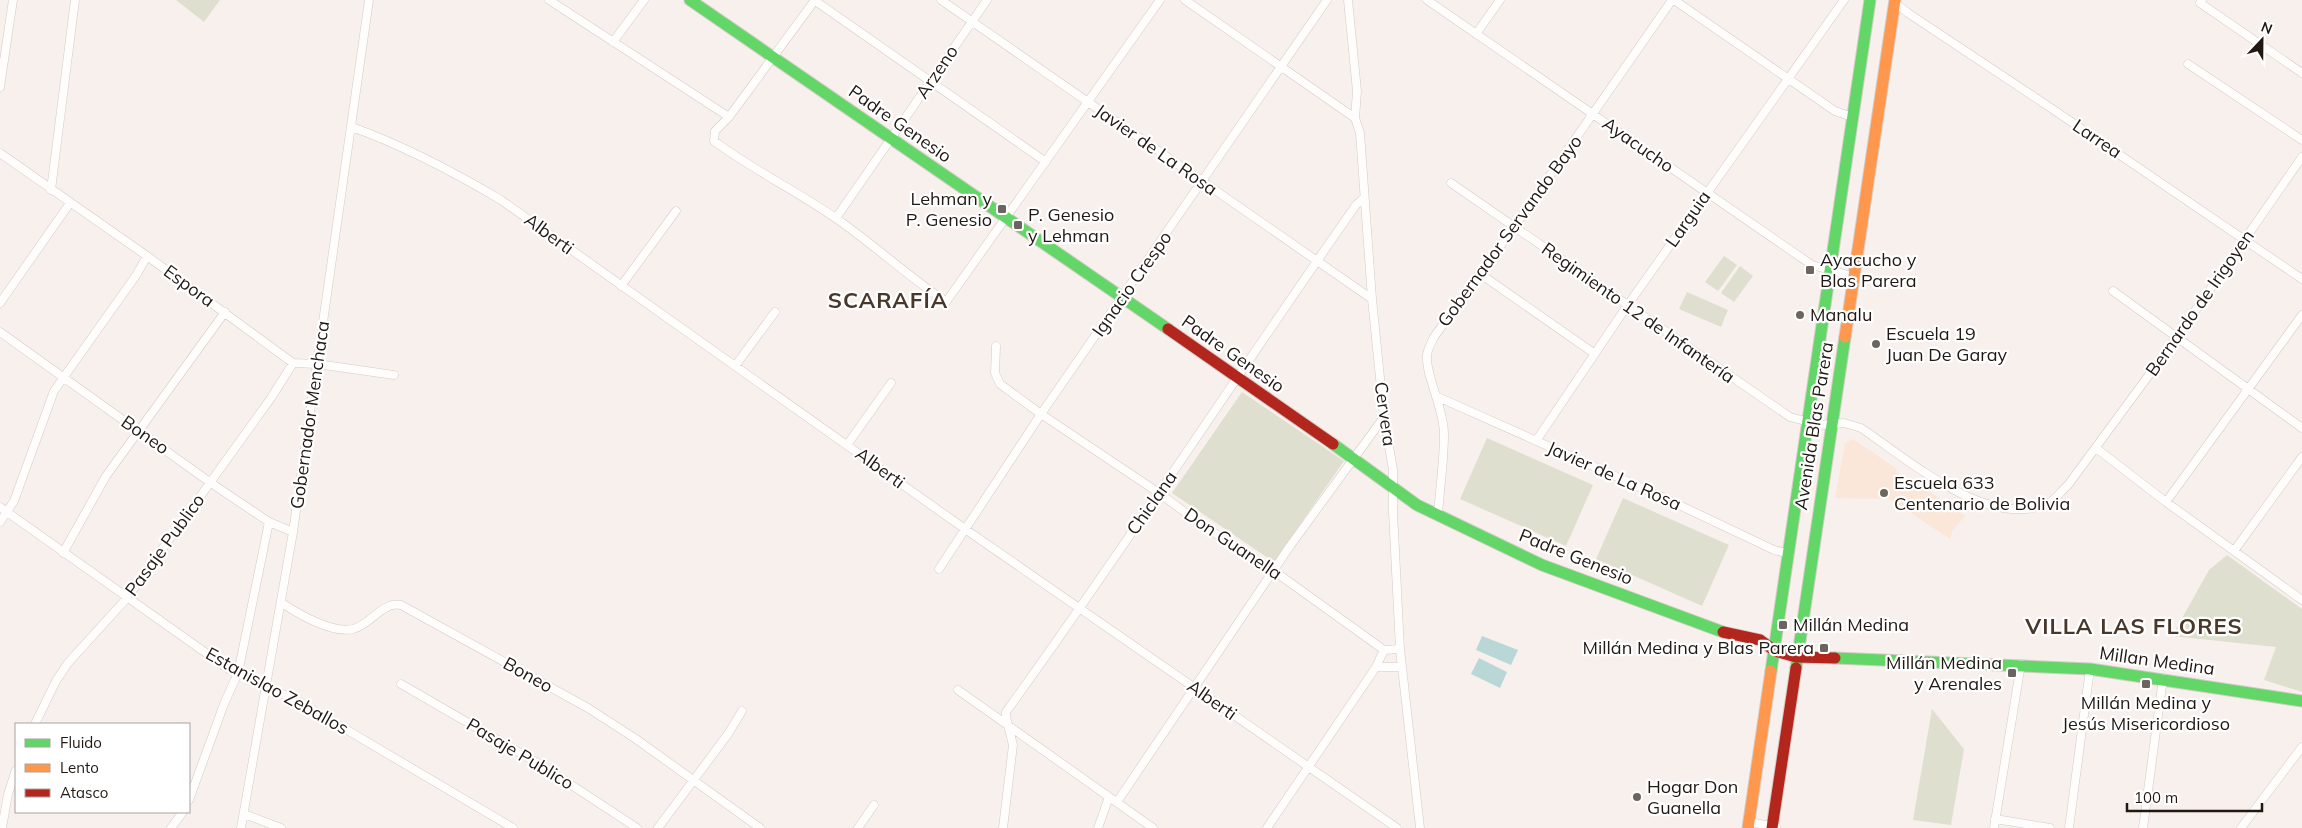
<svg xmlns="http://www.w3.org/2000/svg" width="2302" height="828" viewBox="0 0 2302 828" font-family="Mulish,sans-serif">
	<rect width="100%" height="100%" fill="#f8f0ec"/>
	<!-- built -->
	<path fill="#fbe7d9" d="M1853,439L1897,469L1896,471L1918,487L1920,485L1965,516L1953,530L1950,539L1890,499L1835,498L1845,443Z"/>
	<!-- green -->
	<path fill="#dfdfd0" d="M176,0H220L204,22Z
		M1724,256L1737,265L1718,291L1705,282Z
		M1740,266L1753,276L1734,302L1721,293Z
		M1687,292L1728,310L1721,327L1679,309Z
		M1242,392L1344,461L1274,562L1172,493Z
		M1487,438L1593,485L1566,546L1460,499Z
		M1623,498L1729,545L1702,606L1596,559Z
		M2227,555L2302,609V692L2264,680L2276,647L2172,636L2209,570Z
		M1932,709L1964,749L1951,825L1913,820Z"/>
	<!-- water -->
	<path fill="#bad7d8" d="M1482,636L1518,650L1511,665L1476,650Z
		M1479,658L1507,672L1500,688L1471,674Z"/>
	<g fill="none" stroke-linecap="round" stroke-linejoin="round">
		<defs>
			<path id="street" d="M549,0L729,117
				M814,0L1046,162
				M815,0L729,117L715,131L714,141C753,170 797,191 837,219C874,245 908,276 946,302L1160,0
				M941,0L1372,299
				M1185,0L1355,118
				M1348,0L1357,91L1355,118L1360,133L1372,299L1384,417L1393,470V512L1400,649L1420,828
				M1427,0L1812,265L1855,277
				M1674,0L1835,111L1852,117
				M2202,0L2200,3L2302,73
				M1894,2L1908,13L2048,106L2302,279
				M1476,34L1500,0
				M613,42L644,0
				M2188,64L2302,140
				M0,87L13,0
				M352,127C404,146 454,172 501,200L965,529L1397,828
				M0,153L147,256L293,363L317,364L394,375
				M1451,183L1790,417L1820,425L1844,423L1861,428C1909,460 1989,531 2049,503C2056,499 2062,490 2068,485L2177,337L2302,157
				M51,190L75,0
				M836,218L987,0
				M1479,273L1595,354
				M621,286L676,211
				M2113,291L2302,428
				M0,303L70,203
				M0,332L211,483L269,522L293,532
				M996,346L995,373L1000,384L1041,414L1159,493L1205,527L1274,571L1384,650L1400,649
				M735,366L775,312
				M1438,397L1658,495L1774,550L1790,554
				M1536,441L1627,306L1844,0
				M847,445L891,383
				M2096,448L2166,502L2302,600
				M2166,502L2302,315
				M0,507L230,670L298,701L513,828
				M1438,514C1440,488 1444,460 1444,434C1444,408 1425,375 1427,355C1428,348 1431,343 1434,337L1514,227L1672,0
				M0,522L14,501L54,391L137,274L147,256
				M2234,551L2302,457
				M63,553L106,476L225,312
				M939,569L1041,414L1327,0
				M282,603C298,614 333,634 353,629C370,625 383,601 401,605L588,708L636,739L760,828
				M1376,667H1402
				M401,684L541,765L637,828
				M958,690L1153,828
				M35,724L56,681L68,663L127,598L271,398L293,363
				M189,800L224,704L238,673L269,522
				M1117,802L1290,546L1384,417
				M244,814L281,828
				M1995,819L2050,828
				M1749,822L1776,827
				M2,828L8,794L16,770
				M171,828L183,812
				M241,828L293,532L369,0
				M658,828L728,734L742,711
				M858,828L874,805
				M1003,828L1013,745L1006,717V712C1127,545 1238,373 1356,205L1364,198
				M1098,828L1109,797
				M1267,828L1376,667L1384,650
				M1994,828L2021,664
				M2069,828L2090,669
				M2143,828L2163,678
				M2241,828L2302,747"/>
			<path id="fast" d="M690,0L1168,329
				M1333,444L1417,505L1542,565L1723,632
				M1835,658L2090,669L2302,701
				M1796,668L1845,337
				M1771,671L1870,0"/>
			<path id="slow" d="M1845,337L1895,0
				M1748,828L1771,671"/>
			<path id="jam" d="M1168,329L1333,444
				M1723,632L1760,640L1775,651L1796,657L1835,658
				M1772,828L1796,668"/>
		</defs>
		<!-- street casing -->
		<use href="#street" stroke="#d3cbc6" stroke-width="9"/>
		<!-- fast casing -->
		<use href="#fast" stroke="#d3cbc6" stroke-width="13"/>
		<!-- slow casing -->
		<use href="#slow" stroke="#d3cbc6" stroke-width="13"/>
		<!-- jam casing -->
		<use href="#jam" stroke="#d3cbc6" stroke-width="13"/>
		<!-- street -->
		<use href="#street" stroke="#fefdfc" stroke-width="8"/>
		<!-- fast -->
		<use href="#fast" stroke="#63d668" stroke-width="11"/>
		<!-- slow -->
		<use href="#slow" stroke="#ff974d" stroke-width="11"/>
		<!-- jam -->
		<use href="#jam" stroke="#b3261e" stroke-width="11"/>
	</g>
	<!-- markers -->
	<g fill="#6c645f" stroke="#fff" stroke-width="2">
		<rect x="997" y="204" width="10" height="10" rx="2.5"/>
		<rect x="1013" y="220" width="10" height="10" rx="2.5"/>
		<rect x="1805" y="265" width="10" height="10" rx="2.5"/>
		<circle cx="1800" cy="315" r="5"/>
		<circle cx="1876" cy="344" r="5"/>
		<circle cx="1884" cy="493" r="5"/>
		<rect x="1778" y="620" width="10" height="10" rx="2.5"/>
		<rect x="1819" y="643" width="10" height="10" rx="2.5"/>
		<rect x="2007" y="668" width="10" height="10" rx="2.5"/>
		<rect x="2141" y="679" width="10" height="10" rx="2.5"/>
		<circle cx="1637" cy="797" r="5"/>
	</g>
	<g text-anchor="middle" stroke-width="4.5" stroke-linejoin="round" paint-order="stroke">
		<!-- street labels -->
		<g font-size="18" fill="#211813" stroke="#fff">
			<text transform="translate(937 72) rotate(-56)" y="6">Arzeno</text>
			<text transform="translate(900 124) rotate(35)" y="6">Padre Genesio</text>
			<text transform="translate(2097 139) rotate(34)" y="6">Larrea</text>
			<text transform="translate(1638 145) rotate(35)" y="6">Ayacucho</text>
			<text transform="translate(1156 150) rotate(35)" y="6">Javier de La Rosa</text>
			<text transform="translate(1688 219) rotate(-55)" y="6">Larguia</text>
			<text transform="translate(1510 231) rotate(-54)" y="6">Gobernador Servando Bayo</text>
			<text transform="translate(549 234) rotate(36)" y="6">Alberti</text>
			<text transform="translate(1132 284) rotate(-55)" y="6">Ignacio Crespo</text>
			<text transform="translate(189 286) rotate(36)" y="6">Espora</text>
			<text transform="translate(2200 303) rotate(-55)" y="6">Bernardo de Irigoyen</text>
			<text transform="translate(1638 313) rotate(35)" y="6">Regimiento 12 de Infantería</text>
			<text transform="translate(1233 354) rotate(35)" y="6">Padre Genesio</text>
			<text transform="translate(1385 414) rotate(82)" y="6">Cervera</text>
			<text transform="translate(310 415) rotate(-82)" y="6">Gobernador Menchaca</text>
			<text transform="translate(1814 426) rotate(-81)" y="6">Avenida Blas Parera</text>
			<text transform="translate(145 435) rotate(35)" y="6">Boneo</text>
			<text transform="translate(880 468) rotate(36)" y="6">Alberti</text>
			<text transform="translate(1614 476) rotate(24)" y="6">Javier de La Rosa</text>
			<text transform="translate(1152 503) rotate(-55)" y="6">Chiclana</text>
			<text transform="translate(1233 544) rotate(34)" y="6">Don Guanella</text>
			<text transform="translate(165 545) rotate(-54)" y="6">Pasaje Publico</text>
			<text transform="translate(1576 557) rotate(22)" y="6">Padre Genesio</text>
			<text transform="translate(2157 661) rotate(8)" y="6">Millan Medina</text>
			<text transform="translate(528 675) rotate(29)" y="6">Boneo</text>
			<text transform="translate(277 691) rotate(29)" y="6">Estanislao Zeballos</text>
			<text transform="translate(1212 700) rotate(35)" y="6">Alberti</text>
			<text transform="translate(520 754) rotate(31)" y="6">Pasaje Publico</text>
		</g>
		<!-- poi labels -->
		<g font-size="18" fill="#211813" stroke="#fff" text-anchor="start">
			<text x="992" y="205" text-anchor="end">Lehman y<tspan x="992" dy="21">P. Genesio</tspan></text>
			<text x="1028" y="221">P. Genesio<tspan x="1028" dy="21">y Lehman</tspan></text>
			<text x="1820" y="266">Ayacucho y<tspan x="1820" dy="21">Blas Parera</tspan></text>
			<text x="1810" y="321">Manalu</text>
			<text x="1886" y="340">Escuela 19<tspan x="1886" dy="21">Juan De Garay</tspan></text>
			<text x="1894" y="489">Escuela 633<tspan x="1894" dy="21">Centenario de Bolivia</tspan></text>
			<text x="1793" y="631">Millán Medina</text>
			<text x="1814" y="654" text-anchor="end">Millán Medina y Blas Parera</text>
			<text x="2002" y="669" text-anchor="end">Millán Medina<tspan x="2002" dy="21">y Arenales</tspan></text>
			<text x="2146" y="709" text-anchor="middle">Millán Medina y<tspan x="2146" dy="21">Jesús Misericordioso</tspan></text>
			<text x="1647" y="793">Hogar Don<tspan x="1647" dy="21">Guanella</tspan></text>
		</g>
		<!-- district labels -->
		<g font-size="22" font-weight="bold" letter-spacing="1" fill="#49372a" stroke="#fff">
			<text x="888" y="308">SCARAFÍA</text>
			<text x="2134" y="634">VILLA LAS FLORES</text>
		</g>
	</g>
	<!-- legend -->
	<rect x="15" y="723" width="175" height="90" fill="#ffffff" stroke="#a6a3a1"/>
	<rect x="25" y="739" width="25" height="8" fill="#63d668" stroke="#a6a3a1"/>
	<text x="60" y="748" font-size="15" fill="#211813">Fluido</text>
	<rect x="25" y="764" width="25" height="8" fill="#ff974d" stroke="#a6a3a1"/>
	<text x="60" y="773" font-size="15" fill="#211813">Lento</text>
	<rect x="25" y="789" width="25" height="8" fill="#b3261e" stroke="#a6a3a1"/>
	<text x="60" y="798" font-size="15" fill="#211813">Atasco</text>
	<!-- north arrow -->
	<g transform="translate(2262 40) rotate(22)" stroke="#ffffff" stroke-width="4" paint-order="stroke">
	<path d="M0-4L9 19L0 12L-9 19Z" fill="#211813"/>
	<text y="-8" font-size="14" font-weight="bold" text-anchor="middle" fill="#211813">N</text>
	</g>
	<!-- scale -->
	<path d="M2127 803v8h135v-8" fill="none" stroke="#211813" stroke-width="2.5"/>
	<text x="2134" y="803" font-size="15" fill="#211813" stroke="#ffffff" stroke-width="4" paint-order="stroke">100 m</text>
</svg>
